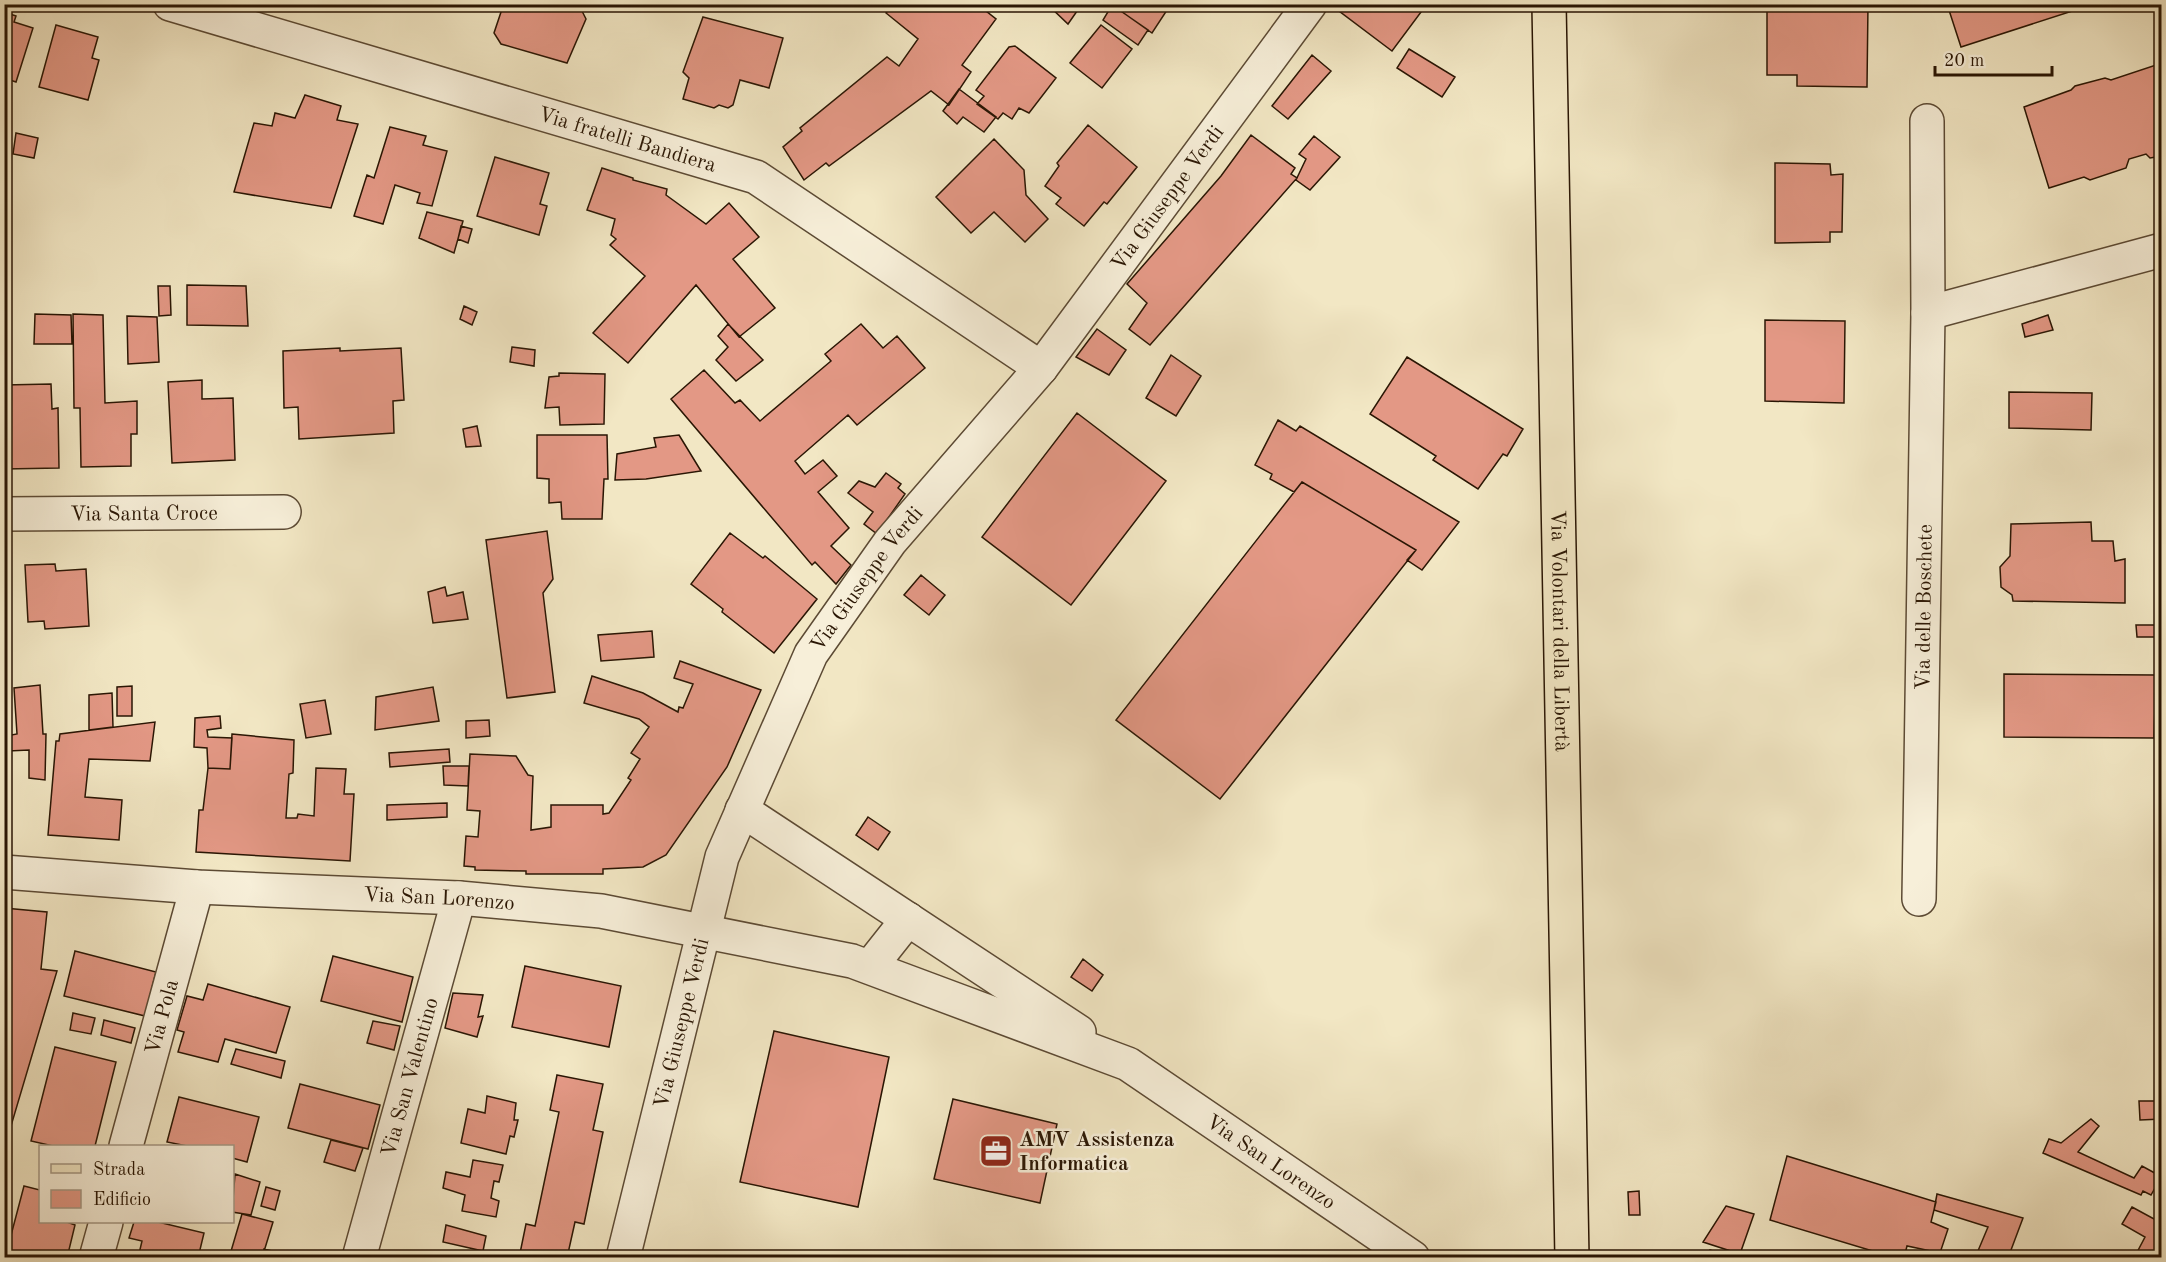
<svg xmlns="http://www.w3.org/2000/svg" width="2166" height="1262" viewBox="0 0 2166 1262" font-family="'Old Standard TT',serif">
	<rect width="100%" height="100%" fill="#f2e7c4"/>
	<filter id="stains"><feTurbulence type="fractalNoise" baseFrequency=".00333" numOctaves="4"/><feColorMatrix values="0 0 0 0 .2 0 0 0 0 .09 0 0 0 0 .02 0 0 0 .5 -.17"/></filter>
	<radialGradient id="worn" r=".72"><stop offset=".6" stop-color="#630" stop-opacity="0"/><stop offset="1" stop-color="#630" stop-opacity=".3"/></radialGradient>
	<!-- building -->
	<path fill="#e39885" stroke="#2a1604" stroke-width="1.5" d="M499,4H584L582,11L586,19L567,63L501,44L494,33L502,9Z
		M893,4H977L996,19L962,65L971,72L949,105L931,91L829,166L826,163L804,180L783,147L802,131L800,128L887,57L899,66L918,39L886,13Z
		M1047,4H1082L1068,24Z
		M1111,4H1171L1152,33Z
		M1344,4H1427L1392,51L1339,11Z
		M1767,4H1868L1867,87L1797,86V75H1767Z
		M1947,4H2094L1961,47Z
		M1112,5L1148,30L1138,45L1103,20Z
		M4,12L16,16L14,22L33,28L16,82L4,78Z
		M703,17L783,38L769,88L740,80L733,105L728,108L719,105L714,108L683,99L689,78L683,72Z
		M56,25L98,37L92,58L99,60L88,100L39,87Z
		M1101,25L1132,49L1102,88L1070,63Z
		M1015,46L1056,78L1029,113L1019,108L1012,119L1003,113L998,119L977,104L984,96L976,90L1009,47Z
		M1409,49L1455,77L1442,97L1397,68Z
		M1312,55L1331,71L1288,119L1272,106Z
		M2162,63V156L2150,158L2146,154L2129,159L2126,168L2090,180L2084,177L2049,188L2024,107L2071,90L2075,86L2105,78L2111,80Z
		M959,89L996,117L984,132L963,117L957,124L943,111Z
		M305,95L341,106L337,120L358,124L331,208L234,192L254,123L272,126L275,113L295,118Z
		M1088,125L1137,167L1107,204L1104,202L1084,226L1056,204L1061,198L1045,186L1059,166L1057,163Z
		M390,127L426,136L423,145L447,151L432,206L417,203L420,193L395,185L383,224L354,216L367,175L374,178Z
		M16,133L38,138L34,158L13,154Z
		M1251,135L1295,168L1291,174L1297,178L1150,345L1129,329L1147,303L1127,284L1221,176Z
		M1314,136L1340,157L1310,190L1296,180L1306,159L1299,154Z
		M994,139L1024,170L1026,195L1048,219L1025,242L994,212L971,233L936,197Z
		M495,157L549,173L540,204L547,206L539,235L477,216Z
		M1775,163L1830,164L1831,175L1843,174L1842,232H1830V242L1775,243Z
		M602,168L633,178V180L667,189L666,195L706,224L729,203L759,237L733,259L775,308L739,337L696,285L628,363L593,333L645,276L610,245L616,239L611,235L615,219L587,210Z
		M427,212L463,221L454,253L419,238Z
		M461,226L472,229L468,243L458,239Z
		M187,285L246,286L248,326L187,325Z
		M158,286H170L171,315L159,316Z
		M464,306L477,312L472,325L460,319Z
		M35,314L71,315L72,344H34Z
		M73,314L103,315L105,403L137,401V434H131V466L81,467L80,408H74Z
		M2048,315L2053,330L2025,337L2022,324Z
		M127,316L157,317L159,362L128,364Z
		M1765,320L1845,321L1844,403L1765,401Z
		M728,324L763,360L736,381L716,360L728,347L718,336Z
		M861,324L883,348L897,336L925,368L857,425L848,415L795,461L805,474L823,460L837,476L818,492L849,528L831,546L851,565L836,584L815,562L812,565L671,399L704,370L735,403L740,400L760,421L831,361L825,354Z
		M1097,329L1126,350L1109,375L1076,357Z
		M512,347L535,350L534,366L510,362Z
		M340,348V351L401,348L404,400L393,401L394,433L299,439L298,407L284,408L283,351Z
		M1171,355L1201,376L1176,416L1146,398Z
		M1407,357L1523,429L1507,456L1503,454L1478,489L1433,460L1436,456L1370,414Z
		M559,373L605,374L604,424L560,425L559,407L545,408L549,377L559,376Z
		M202,380V399L233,398L235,460L172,463L168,382Z
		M51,384L52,409L58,408L59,468L4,469V385Z
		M2009,392L2092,393L2091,430L2009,428Z
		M1077,413L1166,481L1071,605L982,537Z
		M1278,420L1296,431L1300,426L1459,522L1422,570L1407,560L1416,550L1302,482L1294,492L1270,479L1272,474L1255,465Z
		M477,426L481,446L466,447L463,429Z
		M537,435H607L608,479H604L602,519H562L561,502L549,503V479L537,478Z
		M679,435L701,471L646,479L615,480L617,454L656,447L654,438Z
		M886,473L901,484L898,488L905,494L877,534L864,524L873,512L848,493L859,481L875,487Z
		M1302,482L1416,550L1220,799L1116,720Z
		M2091,522L2092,541H2113L2115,561L2125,559V603L2013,601L2012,595L2001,587L2000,567L2010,556L2011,524Z
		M547,531L553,579L543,593L555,692L507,698L486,540Z
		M730,533L763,558L765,556L817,599L774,653L722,612L723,609L691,584Z
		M55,564L56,571L86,569L89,626L45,629L44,621L28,622L25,565Z
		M921,575L945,595L929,615L904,595Z
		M445,587L447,596L463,592L468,619L433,623L428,592Z
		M2136,625H2155V637H2137Z
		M652,631L654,657L601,661L598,635Z
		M680,661L761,690L727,767L666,855L643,867L603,869V874H526V871L475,870V867L464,866L466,836L478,837L480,811L467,810L470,754L516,756L528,775L533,776L531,830L551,827V805H603V814L609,813L631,780L628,778L640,759L631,753L649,727L639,719L584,703L592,676L643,693L678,712L679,707L683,708L693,684L674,678Z
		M2004,674L2156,675L2154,738L2004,737Z
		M40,685L43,734H46L45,780L29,778V750L8,751L6,736L17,734L14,688Z
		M132,686V716H117V687Z
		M433,687L439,721L375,730L376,697Z
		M112,693L113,727L89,730V695Z
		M325,700L331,734L306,738L300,704Z
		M220,716L221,728L207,730L208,737L232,738L230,769L208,768L207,748L194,747L195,718Z
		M489,720L490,736L466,738V721Z
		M155,722L150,761L89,759L85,797L122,800L119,840L48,835L56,741H59L60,734Z
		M232,734L294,740L293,773L289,774L286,818H297L298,814L314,816L316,768L346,769L344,794H354L350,861L196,852L199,810H203L208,768L230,769Z
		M449,749L450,762L390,767L389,753Z
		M443,766H469L468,786L444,785Z
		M447,803V817L387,820V805Z
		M868,817L890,832L878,850L856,835Z
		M4,908L47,912L41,969L57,971L11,1126L4,1125Z
		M75,951L156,972L145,1016L64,996Z
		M333,956L413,977L402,1022L321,1001Z
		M1083,959L1103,975L1092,991L1071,977Z
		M525,966L621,986L609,1047L512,1027Z
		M208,984L290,1007L276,1053L225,1039L218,1062L178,1052L184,1032L177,1030L187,996L203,1000Z
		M453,993L483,995L478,1017L483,1016L477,1037L445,1028Z
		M73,1013L95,1018L91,1034L70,1030Z
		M104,1020L135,1028L131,1043L101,1035Z
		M373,1021L400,1026L394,1050L367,1043Z
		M774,1031L889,1057L858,1207L740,1182Z
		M55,1047L116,1062L95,1146H53L31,1141Z
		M236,1049L285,1061L281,1078L231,1064Z
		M557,1075L603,1084L593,1130L603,1132L584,1224L575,1222L567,1258H519L526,1224L535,1226L559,1112L550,1110Z
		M300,1084L380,1105L368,1149L288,1128Z
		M487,1096L516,1103L514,1120H518L514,1137L510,1136L506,1154L461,1143L468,1109L485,1113Z
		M179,1097L259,1117L247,1162L232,1158V1146H187L167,1142Z
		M953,1099L1057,1124L1040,1203L934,1179Z
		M2139,1101H2162V1119L2140,1120Z
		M2091,1119L2099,1126L2078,1152L2134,1178L2142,1166L2162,1177L2159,1190L2155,1188L2151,1195L2143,1191L2141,1195L2043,1153L2049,1139L2061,1143Z
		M331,1140L363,1148L355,1171L324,1162Z
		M1787,1156L1936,1202L1931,1222L1948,1229L1940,1253L1907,1246L1905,1254L1876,1252L1770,1220Z
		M473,1160L503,1165L499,1182L494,1181L491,1198L499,1201L496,1217L462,1211L465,1195L443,1188L446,1172L470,1177Z
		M235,1174L260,1182L251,1215L232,1212Z
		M24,1186L40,1190V1222H67L75,1225L67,1258H5Z
		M266,1187L280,1191L275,1210L261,1206Z
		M1639,1191L1640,1215H1629L1628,1192Z
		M1937,1194L2023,1218L2008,1258H1975L1988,1227L1934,1210Z
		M1726,1206L1754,1214L1740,1254L1703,1242Z
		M2132,1207L2154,1219L2162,1207V1258H2134L2145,1237L2122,1224Z
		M242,1214L273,1222L262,1258H229Z
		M134,1222H158L204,1233L198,1258H138L142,1241L129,1238Z
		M446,1225L486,1236L483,1251L443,1242Z
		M264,1249L300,1258H262Z
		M1710,1250L1734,1258H1707Z"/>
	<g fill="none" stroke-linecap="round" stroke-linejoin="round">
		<defs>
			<g id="minor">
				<path id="s1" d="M170,4L756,177L1041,368"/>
				<path d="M1928,313L2162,250"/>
				<path id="s2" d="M4,514L284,512"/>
				<path d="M742,810L1079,1032"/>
				<path id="s3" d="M4,872L197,887L459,898L601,911L852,961L1128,1064L1413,1258"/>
				<path id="s4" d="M1919,899L1928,313L1927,121"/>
				<path d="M870,967L908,919"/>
				<path id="s5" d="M126,1146L197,887"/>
				<path d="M96,1258L106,1222"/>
				<path id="s6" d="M359,1258L459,898"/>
				<path id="s7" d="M623,1258L722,857L811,654L890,542L1041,368L1310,4"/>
			</g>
			<g id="primary">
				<path id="s8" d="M1549,4L1572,1258"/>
			</g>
		</defs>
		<!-- minor casing -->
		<use href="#minor" stroke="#5c4a34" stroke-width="36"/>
		<!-- primary casing -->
		<use href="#primary" stroke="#2a1604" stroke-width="36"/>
		<!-- minor -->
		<use href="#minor" stroke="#f7efd9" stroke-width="33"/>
		<!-- primary -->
		<use href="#primary" stroke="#f2e7c4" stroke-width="33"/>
	</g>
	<!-- icons -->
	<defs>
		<symbol id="office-square" viewBox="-11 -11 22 22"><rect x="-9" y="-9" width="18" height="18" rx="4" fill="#8f2418" stroke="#f7efd9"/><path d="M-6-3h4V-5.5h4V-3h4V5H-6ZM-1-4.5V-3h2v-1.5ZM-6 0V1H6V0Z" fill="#fff"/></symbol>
	</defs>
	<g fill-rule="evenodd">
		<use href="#office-square" x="977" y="1132" width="38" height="38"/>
	</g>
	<g text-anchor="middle" stroke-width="5" stroke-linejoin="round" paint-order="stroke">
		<!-- street labels -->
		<g font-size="21" fill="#2a1604" stroke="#f7efd9">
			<text dy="7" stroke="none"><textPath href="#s1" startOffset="477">Via fratelli Bandiera</textPath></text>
			<text dy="7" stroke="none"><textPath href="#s7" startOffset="1214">Via Giuseppe Verdi</textPath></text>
			<text dy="7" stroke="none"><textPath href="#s2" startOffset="140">Via Santa Croce</textPath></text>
			<text dy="7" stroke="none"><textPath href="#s7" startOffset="728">Via Giuseppe Verdi</textPath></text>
			<text dy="7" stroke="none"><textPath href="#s4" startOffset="292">Via delle Boschete</textPath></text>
			<text dy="7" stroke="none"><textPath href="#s8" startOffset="627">Via Volontari della Libertà</textPath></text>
			<text dy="7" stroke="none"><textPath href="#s3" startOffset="436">Via San Lorenzo</textPath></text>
			<text dy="7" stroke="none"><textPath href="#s5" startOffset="134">Via Pola</textPath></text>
			<text dy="7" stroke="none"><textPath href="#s7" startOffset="242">Via Giuseppe Verdi</textPath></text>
			<text dy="7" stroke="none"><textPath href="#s6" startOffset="188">Via San Valentino</textPath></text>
			<text dy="7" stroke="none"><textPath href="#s3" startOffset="1322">Via San Lorenzo</textPath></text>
		</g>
		<!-- poi labels -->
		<g font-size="21" font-weight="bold" fill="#2a1604" stroke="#f7efd9" text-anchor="start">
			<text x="1019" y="1146">AMV Assistenza<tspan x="1019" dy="24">Informatica</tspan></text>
		</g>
	</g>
	<!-- margin -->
	<rect width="2166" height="1262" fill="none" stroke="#f2e7c4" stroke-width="24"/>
	<rect x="6" y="6" width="2154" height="1250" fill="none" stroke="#2a1604" stroke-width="3"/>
	<rect x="12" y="12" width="2142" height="1238" fill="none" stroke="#2a1604" stroke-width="1.5"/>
	<!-- legend -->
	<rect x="39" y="1145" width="195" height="78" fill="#f7efd9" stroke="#a59884" stroke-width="1.5"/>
	<rect x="51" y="1164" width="30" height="9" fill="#f2e7c4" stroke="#a59884" stroke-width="1.5"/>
	<text x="93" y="1175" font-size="18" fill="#2a1604">Strada</text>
	<rect x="51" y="1190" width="30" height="18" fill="#e39885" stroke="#a59884" stroke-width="1.5"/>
	<text x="93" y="1205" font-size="18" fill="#2a1604">Edificio</text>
	<!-- scale -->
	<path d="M1935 66v9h117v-9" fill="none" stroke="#2a1604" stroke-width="3"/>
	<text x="1944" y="66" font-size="18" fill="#2a1604" stroke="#f7efd9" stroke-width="4.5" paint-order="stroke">20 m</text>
	<rect width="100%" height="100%" filter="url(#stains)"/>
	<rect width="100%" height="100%" fill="url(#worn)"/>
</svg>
